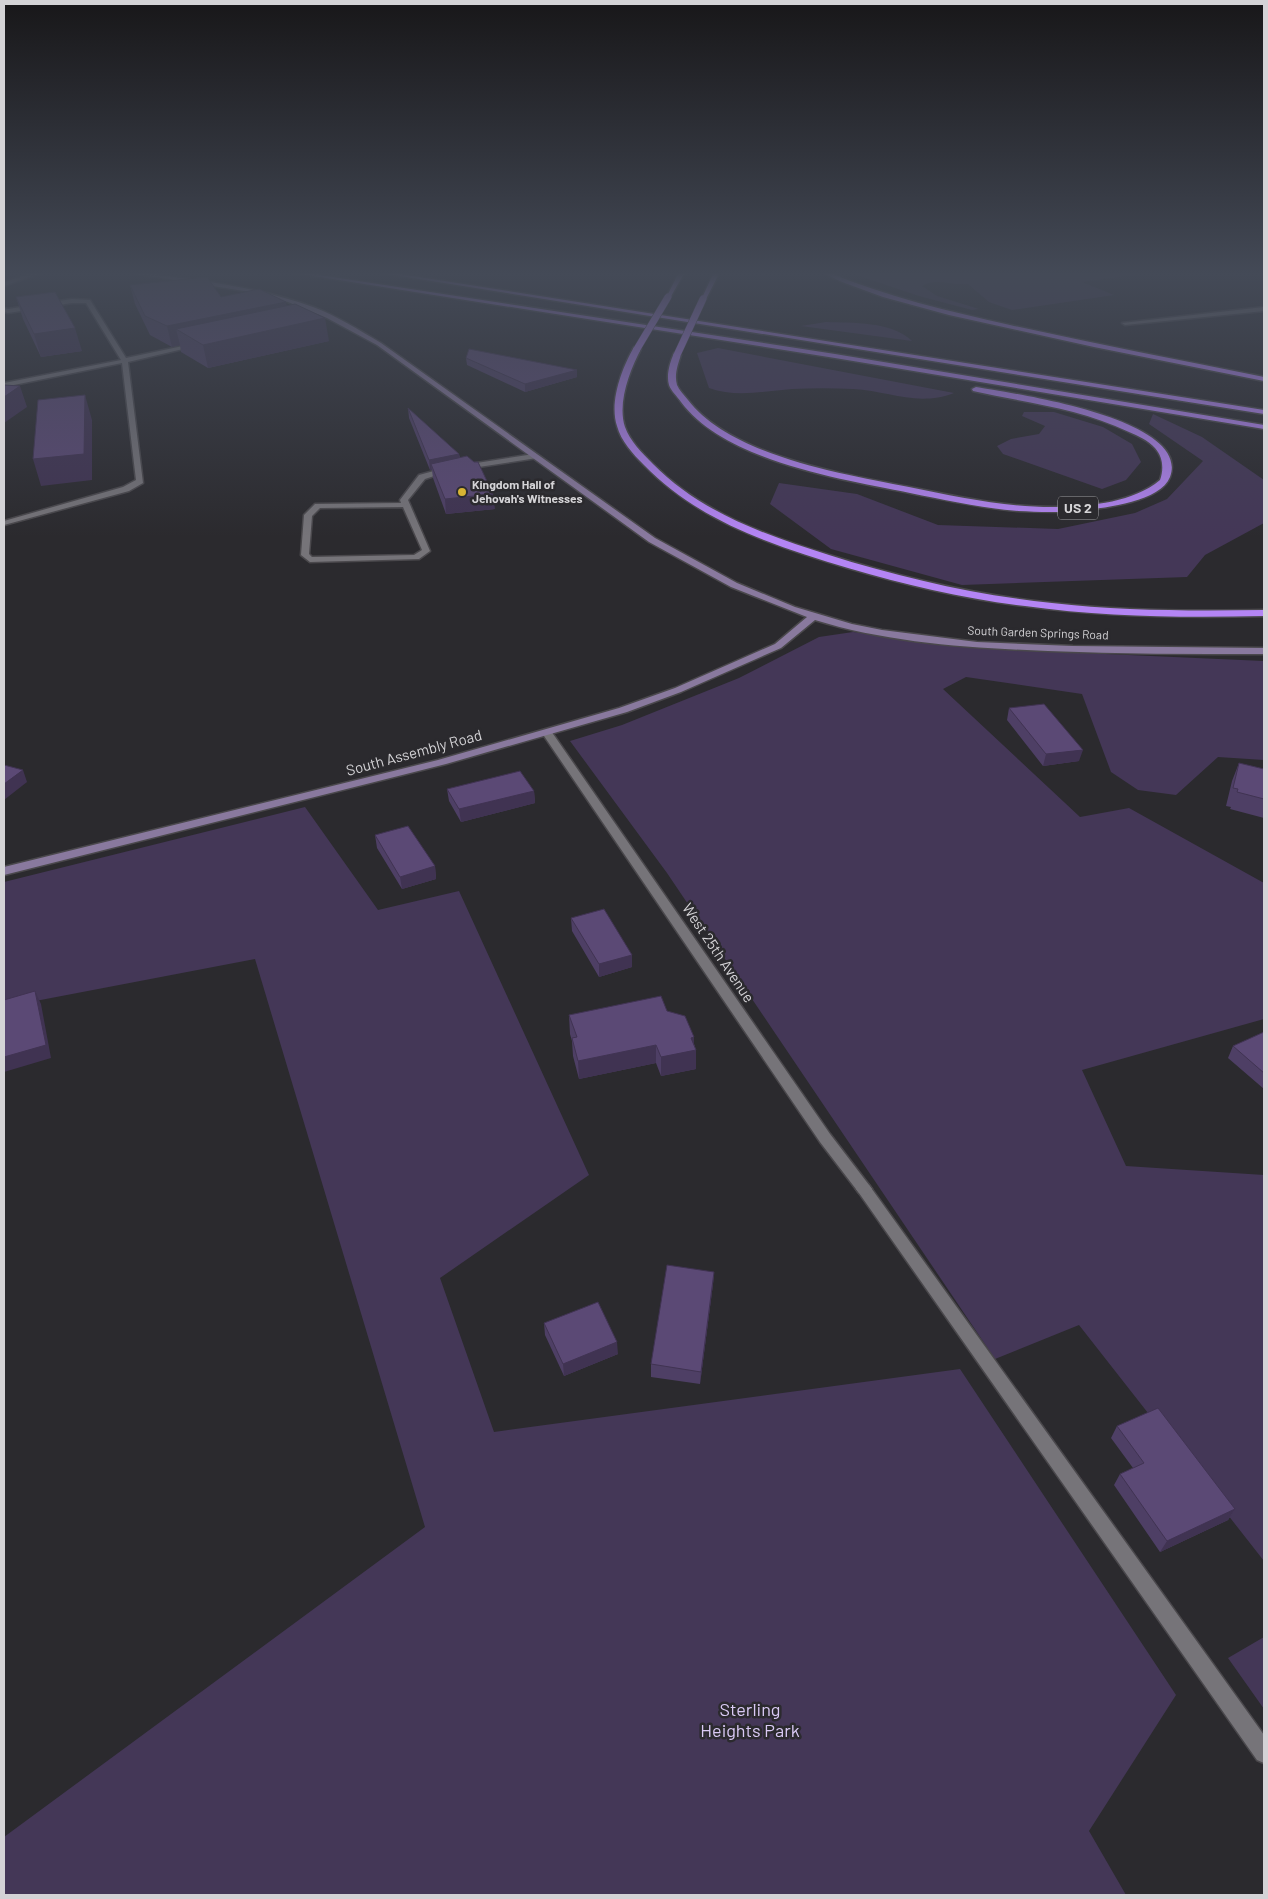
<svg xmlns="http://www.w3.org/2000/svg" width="1268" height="1899" viewBox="0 0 1268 1899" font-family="Barlow,sans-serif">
	<rect width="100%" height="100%" fill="#2b2a2e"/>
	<!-- green -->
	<path fill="#443757" d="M848,272H1154L1082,282L1114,295L1012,310L989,302L968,284C953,286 935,277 922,286L937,296L979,309L972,310L919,296Z
		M826,322C852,323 892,321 912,341L801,326Z
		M718,348L954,393C917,407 890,391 853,389C833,388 812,388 792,389C764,391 736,398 709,388L697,353Z
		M1024,412H1054L1103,427L1132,444L1141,462L1126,480L1102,489L1003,454L997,446L1011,439L1039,434L1045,426L1022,416Z
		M1153,414L1202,437L1264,480V523L1205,555L1187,577L962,585L831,549L770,504L779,483L857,494L938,525L1058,529L1135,513L1167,499L1203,461L1149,424Z
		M853,632L1083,653L1264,661V760L1218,757L1176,795L1138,790L1111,772L1082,694L966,677L943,689L1080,817L1129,808L1264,883V1019L1082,1070L1126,1166L1264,1175V1561L1079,1325L995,1359L667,873L570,741L622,725L739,678L819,637Z
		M305,807L378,910L459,891L589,1175L440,1278L494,1432L960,1369L1176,1695L1089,1831L1126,1895H4V1837L425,1527L255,959L4,1007V882Z
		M1264,1637V1709L1228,1658Z"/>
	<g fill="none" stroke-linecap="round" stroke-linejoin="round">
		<defs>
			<path id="lane" d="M72,299L90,300L126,358L197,343L200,345L128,362L143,483L129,491L4,525V521L123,487L136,480L122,363L4,387V383L121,360L86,303H72L8,313L4,312V308L8,309Z
				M534,454L538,456L537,458L446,472L425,479L408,500L430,551L419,559L310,562L301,555L304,515L315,504L401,503L400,500L419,475L445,468ZM403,507L422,550L414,555L312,557L309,554L312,516L320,508Z
				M864,1183L869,1185L1264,1735V1763L1257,1760L859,1193L856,1189L859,1185Z"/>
			<path id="street" d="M36,272H43L4,286V282Z
				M1264,307V311L1125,325L1122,323Z
				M547,730L551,731L830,1134L869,1185L872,1189L869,1193L864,1195L859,1193L820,1142L542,733Z"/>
			<path id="secondary" d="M125,272H136C196,280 256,286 313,307C337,316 359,330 381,343L655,538L737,583L795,607L852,624L882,630L977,642L1073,646L1264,648V654C1192,654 1120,654 1048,651C970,648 889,643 815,620L781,648L681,692L627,712L446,764L4,875V867L438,760L619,708L675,688L775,644L807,617L731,587L649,542L377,345L327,318L288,302L244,291Z"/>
			<path id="highway" d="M288,272H300L835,354L1264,425V429L835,358Z
				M375,272H387L1264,410V414Z
				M679,272H685L670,298H666Z
				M714,272H720L706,299L701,300Z
				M821,272H828C887,297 948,311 1010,325C1095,344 1179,360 1264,377V381L1094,347L949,315L883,297L842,282Z
				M634,347L641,349C630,370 617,403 625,427C630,441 642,453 653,464C700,512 765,535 829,555C902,578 976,595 1052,603C1122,611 1193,611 1264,610V616C1184,618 1104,617 1025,606C965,599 906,585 848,568C774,546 698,521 644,465C633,454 621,441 617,426C609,402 622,368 634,347Z
				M674,353L681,355C678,364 674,375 677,385C679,390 684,395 688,400C731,456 843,474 909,487C958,497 1008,508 1059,507C1092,506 1134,502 1160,480C1164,469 1163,457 1155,448C1148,440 1138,436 1129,432C1079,408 1026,403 973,391L972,389L976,387C1011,393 1192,418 1170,477C1161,501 1106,508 1083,510C1061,513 1039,512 1018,511C981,508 945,500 910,493C840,479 725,461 681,402C677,396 671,391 669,385C666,375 670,362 674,353Z"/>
		</defs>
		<!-- lane casing -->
		<use href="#lane" stroke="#4a484c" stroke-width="3"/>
		<!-- street casing -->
		<use href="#street" stroke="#4a484c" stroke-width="3"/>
		<!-- secondary casing -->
		<use href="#secondary" stroke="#4a484c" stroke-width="3"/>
		<!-- highway casing -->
		<use href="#highway" stroke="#4a484c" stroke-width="3"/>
		<!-- lane -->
		<use href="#lane" fill="#767479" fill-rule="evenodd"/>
		<!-- street -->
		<use href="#street" fill="#767479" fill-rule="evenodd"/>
		<!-- secondary -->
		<use href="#secondary" fill="#89799e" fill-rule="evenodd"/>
		<!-- highway -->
		<use href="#highway" fill="#b485f4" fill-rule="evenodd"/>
		<defs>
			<path id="highway-bridge" d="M637,349L668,297
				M677,355L703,299"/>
		</defs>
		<!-- highway-bridge casing -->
		<use href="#highway-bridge" stroke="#4a484c" stroke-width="8" stroke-linecap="butt"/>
		<!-- highway-bridge -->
		<use href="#highway-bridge" stroke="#b485f4" stroke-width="7"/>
	</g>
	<!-- wall -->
	<path fill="#4e3f65" d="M130,285L287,306L329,341L208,368L181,352L180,345L172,347L150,335L135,304Z
		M16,297L82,351L41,357L23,319Z
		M466,358L577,370V377L525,392L467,365Z
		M408,408L459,454L460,458L495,509L446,514L433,478L432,470H430L409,418Z
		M1009,708L1079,761L1043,766L1007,720Z
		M1239,763L1264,769V818L1230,809L1231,807L1226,806L1232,781Z
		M447,789L534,791L535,803L461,822L449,801Z
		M375,835L435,866L436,879L402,889L377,848Z
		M571,918L632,955V967L599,977L572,931Z
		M667,1011L694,1044L696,1050V1069L661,1076L656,1063L579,1079L573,1056L572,1041L570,1034L569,1015Z
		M1264,1032V1089L1228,1058L1233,1046Z
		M714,1272L713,1284L700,1384L651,1377V1364Z
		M544,1323L618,1354L564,1376L545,1335Z
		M1117,1426L1235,1509L1228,1520L1160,1552L1114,1485L1120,1474L1133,1468L1111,1438Z"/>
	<!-- shaded-wall -->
	<path fill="#403352" d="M286,302L290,321L176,329L180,345L172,347L167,326Z
		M325,318L329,341L208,368L203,345Z
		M75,328L82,351L41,357L34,334Z
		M577,370V377L525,392V384Z
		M20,386L27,407L4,423V397Z
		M85,395L92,420V480L41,486L33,459Z
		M459,454L460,464H431L432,470H430L429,460Z
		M493,494L495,509L446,514L445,499Z
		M1083,750L1079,761L1043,766L1046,754Z
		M23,770L27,782L4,800V784Z
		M534,791L535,803L461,822L459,809Z
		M435,866L436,879L402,889L400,877Z
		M632,955V967L599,977V964Z
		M35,991L41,1004L51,1058L4,1072V1057Z
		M694,1037V1051L696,1050V1069L661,1076V1057L691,1038Z
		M656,1045V1063L579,1079L578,1061Z
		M714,1272L713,1284L700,1384L701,1372Z
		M617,1342L618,1354L564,1376L563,1364Z
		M1235,1509L1228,1520L1160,1552L1167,1541Z"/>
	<!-- building -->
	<path fill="#5b4975" stroke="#403352" d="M207,277L221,297L259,289L286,302L167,326L145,316L130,285Z
		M55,292L75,328L34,334L16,297Z
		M295,304L325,318L203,345L176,329Z
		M469,349L577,370L525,384L466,358Z
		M4,385L20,386L4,397Z
		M85,395L84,454L33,459L38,400Z
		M408,408L459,454L429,460Z
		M467,456L474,462H478L493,494L445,499L431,464Z
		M1044,704L1083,750L1046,754L1009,708Z
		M1239,763L1264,769V799L1237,792L1238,789L1233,788Z
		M4,765L23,770L4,784Z
		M520,771L534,791L459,809L447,789Z
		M408,826L435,866L400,877L375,835Z
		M604,909L632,955L599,964L571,918Z
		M35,991L46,1045L4,1057V1000Z
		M661,996L667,1011L685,1016L694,1037L691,1038L696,1050L661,1057L656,1045L578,1061L572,1038L577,1037L569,1015Z
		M1264,1032V1073L1233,1046Z
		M667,1265L714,1272L701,1372L651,1364Z
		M598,1302L617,1342L563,1364L544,1323Z
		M1158,1408L1235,1509L1167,1541L1120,1474L1144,1463L1117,1426Z"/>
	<!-- sky -->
	<linearGradient id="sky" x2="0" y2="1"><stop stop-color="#181719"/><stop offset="0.51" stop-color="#444a57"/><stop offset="1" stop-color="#444a57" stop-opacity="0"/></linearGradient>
	<rect width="1268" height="537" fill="url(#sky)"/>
	<!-- markers -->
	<circle fill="#d8b434" stroke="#2b2a2e" stroke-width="2" cx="462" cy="492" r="5"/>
	<g text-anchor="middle" stroke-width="5" stroke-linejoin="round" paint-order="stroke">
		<!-- far-poi labels -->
		<g font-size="12" font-weight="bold" fill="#d4d3d6" stroke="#2b2a2e" text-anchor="start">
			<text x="472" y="489">Kingdom Hall of<tspan x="472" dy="14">Jehovah's Witnesses</tspan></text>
		</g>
		<!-- far-street labels -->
		<g font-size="12" fill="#d4d3d6" stroke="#2b2a2e">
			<text transform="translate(1038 633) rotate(2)" y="4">South Garden Springs Road</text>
		</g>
		<!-- shield labels -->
		<rect fill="#2b2a2e" stroke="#a1a0a4" stroke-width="1" x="1058" y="496.5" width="40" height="23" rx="4"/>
		<g font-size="14" font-weight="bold" fill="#d4d3d6">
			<text x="1078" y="513">US 2</text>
		</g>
		<!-- street labels -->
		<g font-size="15" fill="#d4d3d6" stroke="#2b2a2e">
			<text transform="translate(414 753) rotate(-15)" y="5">South Assembly Road</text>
			<text transform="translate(718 953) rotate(56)" y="5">West 25th Avenue</text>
		</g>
		<!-- near-park labels -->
		<g font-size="18" fill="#dacaf5" stroke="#2b2a2e">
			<text x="750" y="1716">Sterling<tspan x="750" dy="21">Heights Park</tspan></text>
		</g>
	</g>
	<!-- border -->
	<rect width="1268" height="1899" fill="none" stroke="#d4d3d6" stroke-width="10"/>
</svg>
